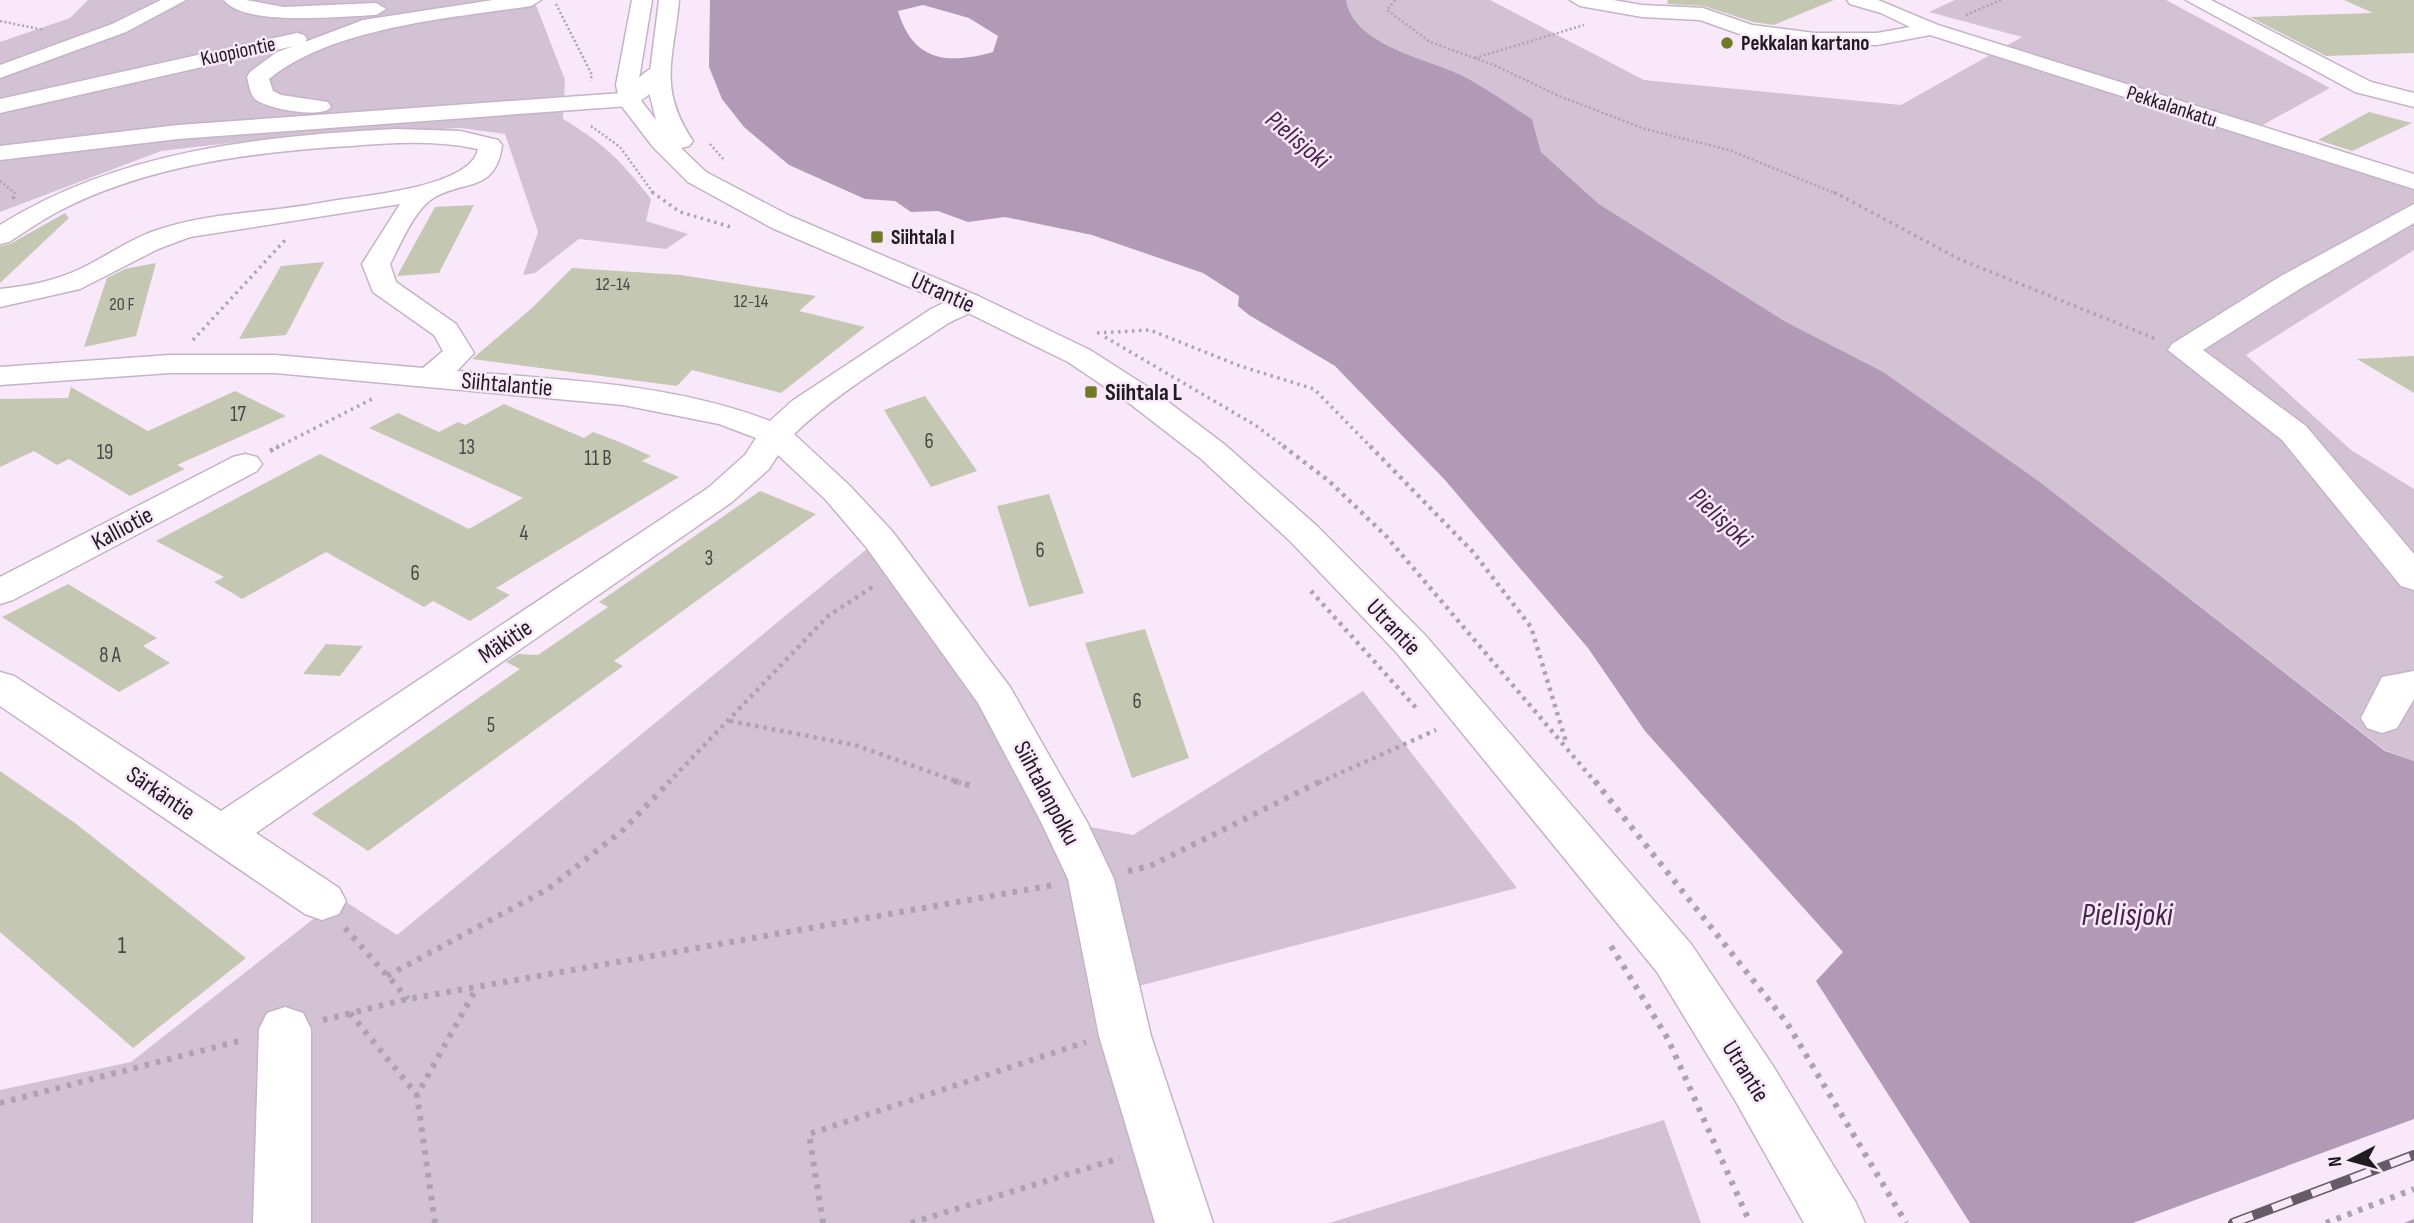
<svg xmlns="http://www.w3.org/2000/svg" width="2414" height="1223" viewBox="0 0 2414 1223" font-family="'Sofia Sans Condensed',sans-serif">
	<rect width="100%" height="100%" fill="#f8e8fa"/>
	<!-- green -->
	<path fill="#d2c2d4" d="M88,0H534L565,80L563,119C605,144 621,161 651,199L646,221L688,234L666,249L579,239L535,273L523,275L538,232L505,134L461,128L283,137L161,151L0,212V42L70,18Z
		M1346,0H1490L1644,80L1901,105L2022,37L1929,12L1955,0H2166L2330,88L2259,127L2414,175V250L2246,355L2351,450L2414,489V761L2386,751L2040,482L1879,371L1786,322L1599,204L1541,152L1532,119C1509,105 1487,88 1463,76C1427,58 1354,46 1346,0Z
		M879,539L1064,822L1133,835L1363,691L1517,888L1108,994L1181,1223H0V1090L131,1062L340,898L397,935Z
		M1664,1120L1701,1223H1329Z"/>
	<!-- water -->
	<path fill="#b29ab6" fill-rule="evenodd" d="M710,0H1346C1354,46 1427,58 1463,76C1487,88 1509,105 1532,119L1541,152L1599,204L1786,322L1883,372L2040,482L2385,751L2414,761V1223H1970L1816,981L1843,952L1645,731L1588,648L1445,480L1335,366L1249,315L1238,306L1239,296L1203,273L1092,235L1005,217L968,222L938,211L911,212L895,201L865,199L789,165L744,127L722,99L709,67ZM923,5L969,18L998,36L993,52C946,65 913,61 898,11Z"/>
	<!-- pier -->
	<path fill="#f8e8fa" d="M2414,1119V1219L2404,1223H2133Z"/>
	<!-- building -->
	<path fill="#c4c8b3" d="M1668,0H1834L1774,25L1753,22L1704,6L1667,4Z
		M2344,0H2414V53L2326,56L2250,17L2373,13Z
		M2369,112L2412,123L2352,151L2318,140Z
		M474,205L439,273L397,276L435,207Z
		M65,213L69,218L0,283V246L10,244Z
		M324,262L286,335L239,339L281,266Z
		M156,263L136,336L84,347L107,278L125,269Z
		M572,268L681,275L816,296L799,311L865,327L781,393L692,370L677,386L472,359L532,308Z
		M2414,356V393L2357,359Z
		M71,387L148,431L235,391L286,416L177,465L185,469L130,496L69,459L57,465L34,451L0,467V399L68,398Z
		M925,396L977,471L931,487L884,410Z
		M504,404L584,438L593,432L622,443L651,456L642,461L679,477L496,588L510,595L470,621L433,601L424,607L326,552L242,599L214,582L224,577L156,541L320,454L469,529L523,498L369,428L398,413L439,432L458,422L465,425Z
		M760,491L816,514L614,661L623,666L368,851L312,814L520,669L506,662L518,654L538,655L608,607L599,602Z
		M1049,494L1084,593L1029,607L997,506Z
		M68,584L157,638L143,646L170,663L119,692L2,617Z
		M1145,629L1189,758L1132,778L1085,643Z
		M326,644L363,646L340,676L303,674Z
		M0,771L75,823L246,958L133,1048L0,932Z"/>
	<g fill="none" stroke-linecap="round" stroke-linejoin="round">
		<defs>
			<path id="minor" d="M1570,0H1613L1642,5L1703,8L1752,25L1814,33H1877L1910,27L1881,13L1850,4L1847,0H1878L1938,25L2414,174V189L1930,35L1877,45H1814L1748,37L1700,20L1642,17L1580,6Z
				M2186,0H2211L2371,82L2414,93V107L2355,92Z
				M396,129L460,131L498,140L502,145C496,192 465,180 435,197C414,209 401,244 390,264L396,282L456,324L474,353L457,371C561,380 671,383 770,421L792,401L931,309L958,296L968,293L978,296L982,302C974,314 958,317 947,324C895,359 839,391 794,434L850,486L892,531L1010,687L1087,822L1114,879L1151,1036L1213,1223H1155L1099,1036L1068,879L1041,822L978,703L866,547L826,500L778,455L769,469L732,502L256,833L339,888L346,901L339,914L322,920L305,914L0,706V672L14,676L221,811L708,488L745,455L756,438L719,424L623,405L275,373H170L0,385V367L170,355H275L423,368L443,351L434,335L373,292L362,264L400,204L190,237L158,249L80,289L0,307V289C28,286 56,281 82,268C107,256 130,239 157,230C210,212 266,213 320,203C355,196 471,189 478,149L473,148C432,140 391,143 350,146C252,152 148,165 59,211C42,220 26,231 9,242L0,244V225C118,151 259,136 396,129Z
				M2414,204V223L2301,288L2203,350L2306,426L2414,554V590L2401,586L2282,440L2168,350L2172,344L2281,276Z
				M245,454L257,457L262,464L257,471L13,600L0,604V577L233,457Z
				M2414,671V699L2397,728L2382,733L2367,728L2361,718L2382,677Z
				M285,1007L303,1013L311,1029V1223H253L259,1029L267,1013Z"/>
			<path id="major" d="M632,0H652L638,85L639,98L656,120L648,88L659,0H679C674,59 657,87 693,141L689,146L681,148L706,172L790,216L978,296L1090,350L1151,389L1224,444L1317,526L1425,635L1691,944L1773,1066L1856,1203L1865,1223H1804L1735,1100L1657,972L1397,653L1291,542L1200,458L1129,403L1068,362L958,308L772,228L688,182L653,147L620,104L616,85Z"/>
			<path id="highway" d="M161,0H186L126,32L0,78V65L112,24Z
				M224,0H246L284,7L376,3L386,9L376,15C343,16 244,27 224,0Z
				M493,0H541L531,6C451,18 333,27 269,79L273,91L281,95L328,102L331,107C323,119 266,109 255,99C250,94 249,84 247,77L250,72L277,52L294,46L0,113V99L297,33L304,35L307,39L305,42L363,20Z
				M657,66L665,67L668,72C658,87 646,101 628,106L178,139L0,160V146L178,125L622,93C633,85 645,69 657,66Z"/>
		</defs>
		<!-- minor casing -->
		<use href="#minor" stroke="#c4b4c6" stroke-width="3"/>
		<!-- major casing -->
		<use href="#major" stroke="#c4b4c6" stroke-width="3"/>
		<!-- highway casing -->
		<use href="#highway" stroke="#c4b4c6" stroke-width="3"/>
		<!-- path-far3 -->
		<path stroke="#afa2b0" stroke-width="2.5" stroke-dasharray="2 2.5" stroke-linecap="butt" d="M1395,0L1387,10L1430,42L1494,65L1559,96L1645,129L1729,150L1837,194
			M556,4L592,75L590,81
			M1966,15L2001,0
			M0,21L44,30
			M1475,58L1584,25
			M591,126L620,147L654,194
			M710,144L725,161
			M0,181L16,194"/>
		<!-- path-far2 -->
		<path stroke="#afa2b0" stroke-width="3.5" stroke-dasharray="2.5 4.5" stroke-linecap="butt" d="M652,192L680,212L731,227
			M1834,192L1959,259L2156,339
			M13,199L15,192
			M1097,333L1150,330L1240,366L1314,389L1372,448
			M1105,337L1255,425L1286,448
			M193,340L287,238
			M276,448L372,399"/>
		<!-- path-far1 -->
		<path stroke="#afa2b0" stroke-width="4.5" stroke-dasharray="3.5 5" stroke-linecap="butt" d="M1283,446L1329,481L1386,536L1596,783
			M1370,446L1473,552L1531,627L1566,742
			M270,451L279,446
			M1311,591L1417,709
			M730,721L855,745L961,783
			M668,783L828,616L874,586
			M1318,783L1436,730"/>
		<!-- path -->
		<path stroke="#afa2b0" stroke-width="6" stroke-dasharray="4.5 7" stroke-linecap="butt" d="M954,781L976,787
			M1595,781L1787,1023L1906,1223
			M1128,871L1150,866L1321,781
			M345,928L408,999
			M1611,946L1668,1039L1750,1223
			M387,976L548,889L623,830L670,781
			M350,1013L417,1095
			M323,1020L408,999L1054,885
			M0,1103L243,1040
			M435,1223L417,1095L477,987
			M823,1223L809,1134L1086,1042
			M911,1223L1120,1158
			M2326,1223L2414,1189"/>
		<!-- minor -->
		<use href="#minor" fill="#fff" fill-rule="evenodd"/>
		<!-- major -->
		<use href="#major" fill="#fff" fill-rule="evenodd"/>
		<!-- highway -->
		<use href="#highway" fill="#fff" fill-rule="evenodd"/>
		<defs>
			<path id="rail" d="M2233,1223L2414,1155"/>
		</defs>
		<!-- rail casing -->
		<use href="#rail" stroke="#665c67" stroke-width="10"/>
		<!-- rail -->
		<use href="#rail" stroke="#f8e8fa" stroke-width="7" stroke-dasharray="21" stroke-linecap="butt"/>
	</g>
	<!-- markers -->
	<g fill="#707a25" stroke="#f8e8fa" stroke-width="2.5">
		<circle cx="1727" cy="43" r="7"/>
		<rect x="870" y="230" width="14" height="14" rx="3.5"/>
		<rect x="1084" y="385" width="14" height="14" rx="3.5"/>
	</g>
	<g text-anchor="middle" stroke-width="5" stroke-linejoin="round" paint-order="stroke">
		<!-- far-number labels -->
		<g font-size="18" fill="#494646">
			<text x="613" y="290">12-14</text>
			<text x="751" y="307">12-14</text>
			<text x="122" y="310">20 F</text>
		</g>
		<!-- far-poi labels -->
		<g font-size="21" font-weight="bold" fill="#201a21" stroke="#f8e8fa" text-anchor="start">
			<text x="1741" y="50">Pekkalan kartano</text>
			<text x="891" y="244">Siihtala I</text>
		</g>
		<!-- far-street labels -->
		<g font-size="21" fill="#201a21" stroke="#f8e8fa">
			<text transform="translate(238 51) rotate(-12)" y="7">Kuopiontie</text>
			<text transform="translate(2172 106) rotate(18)" y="7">Pekkalankatu</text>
		</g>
		<!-- number labels -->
		<g font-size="21" fill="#494646">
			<text x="238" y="421">17</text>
			<text x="929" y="448">6</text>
			<text x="467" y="454">13</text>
			<text x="105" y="459">19</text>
			<text x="598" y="465">11 B</text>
			<text x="524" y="540">4</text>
			<text x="1040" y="557">6</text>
			<text x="709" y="565">3</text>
			<text x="415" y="580">6</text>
			<text x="110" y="662">8 A</text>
			<text x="1137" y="708">6</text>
			<text x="491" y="732">5</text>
		</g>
		<!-- street labels -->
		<g font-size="24" fill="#201a21" stroke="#f8e8fa">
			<text transform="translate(943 292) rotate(24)" y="8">Utrantie</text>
			<text transform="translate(507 384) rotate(5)" y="8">Siihtalantie</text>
			<text transform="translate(122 528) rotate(-28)" y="8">Kalliotie</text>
			<text transform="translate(1394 627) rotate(47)" y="8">Utrantie</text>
			<text transform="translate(505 641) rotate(-34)" y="8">Mäkitie</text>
			<text transform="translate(161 793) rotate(34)" y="8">Särkäntie</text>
			<text transform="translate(1047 793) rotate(62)" y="8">Siihtalanpolku</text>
			<text transform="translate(1746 1071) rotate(58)" y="8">Utrantie</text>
		</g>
		<!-- poi labels -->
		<g font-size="24" font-weight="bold" fill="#201a21" stroke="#f8e8fa" text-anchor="start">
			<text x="1105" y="400">Siihtala L</text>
		</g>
		<!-- near-number labels -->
		<g font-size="24" fill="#494646">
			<text x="122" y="953">1</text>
		</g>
		<!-- water labels -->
		<g font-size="26" font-style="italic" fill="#47254c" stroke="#f8e8fa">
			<text transform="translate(1298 139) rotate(40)" y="9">Pielisjoki</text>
			<text transform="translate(1721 517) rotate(43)" y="9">Pielisjoki</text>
		</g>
		<!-- near-water labels -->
		<g font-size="32" font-style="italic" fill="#47254c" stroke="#f8e8fa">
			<text x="2127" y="925">Pielisjoki</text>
		</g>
	</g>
	<!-- north arrow -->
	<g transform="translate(2351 1160) rotate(264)" stroke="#f8e8fa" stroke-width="5" paint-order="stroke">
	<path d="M0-5L12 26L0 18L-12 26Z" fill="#201a21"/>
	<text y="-10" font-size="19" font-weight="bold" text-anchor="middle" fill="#201a21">N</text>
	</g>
</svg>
